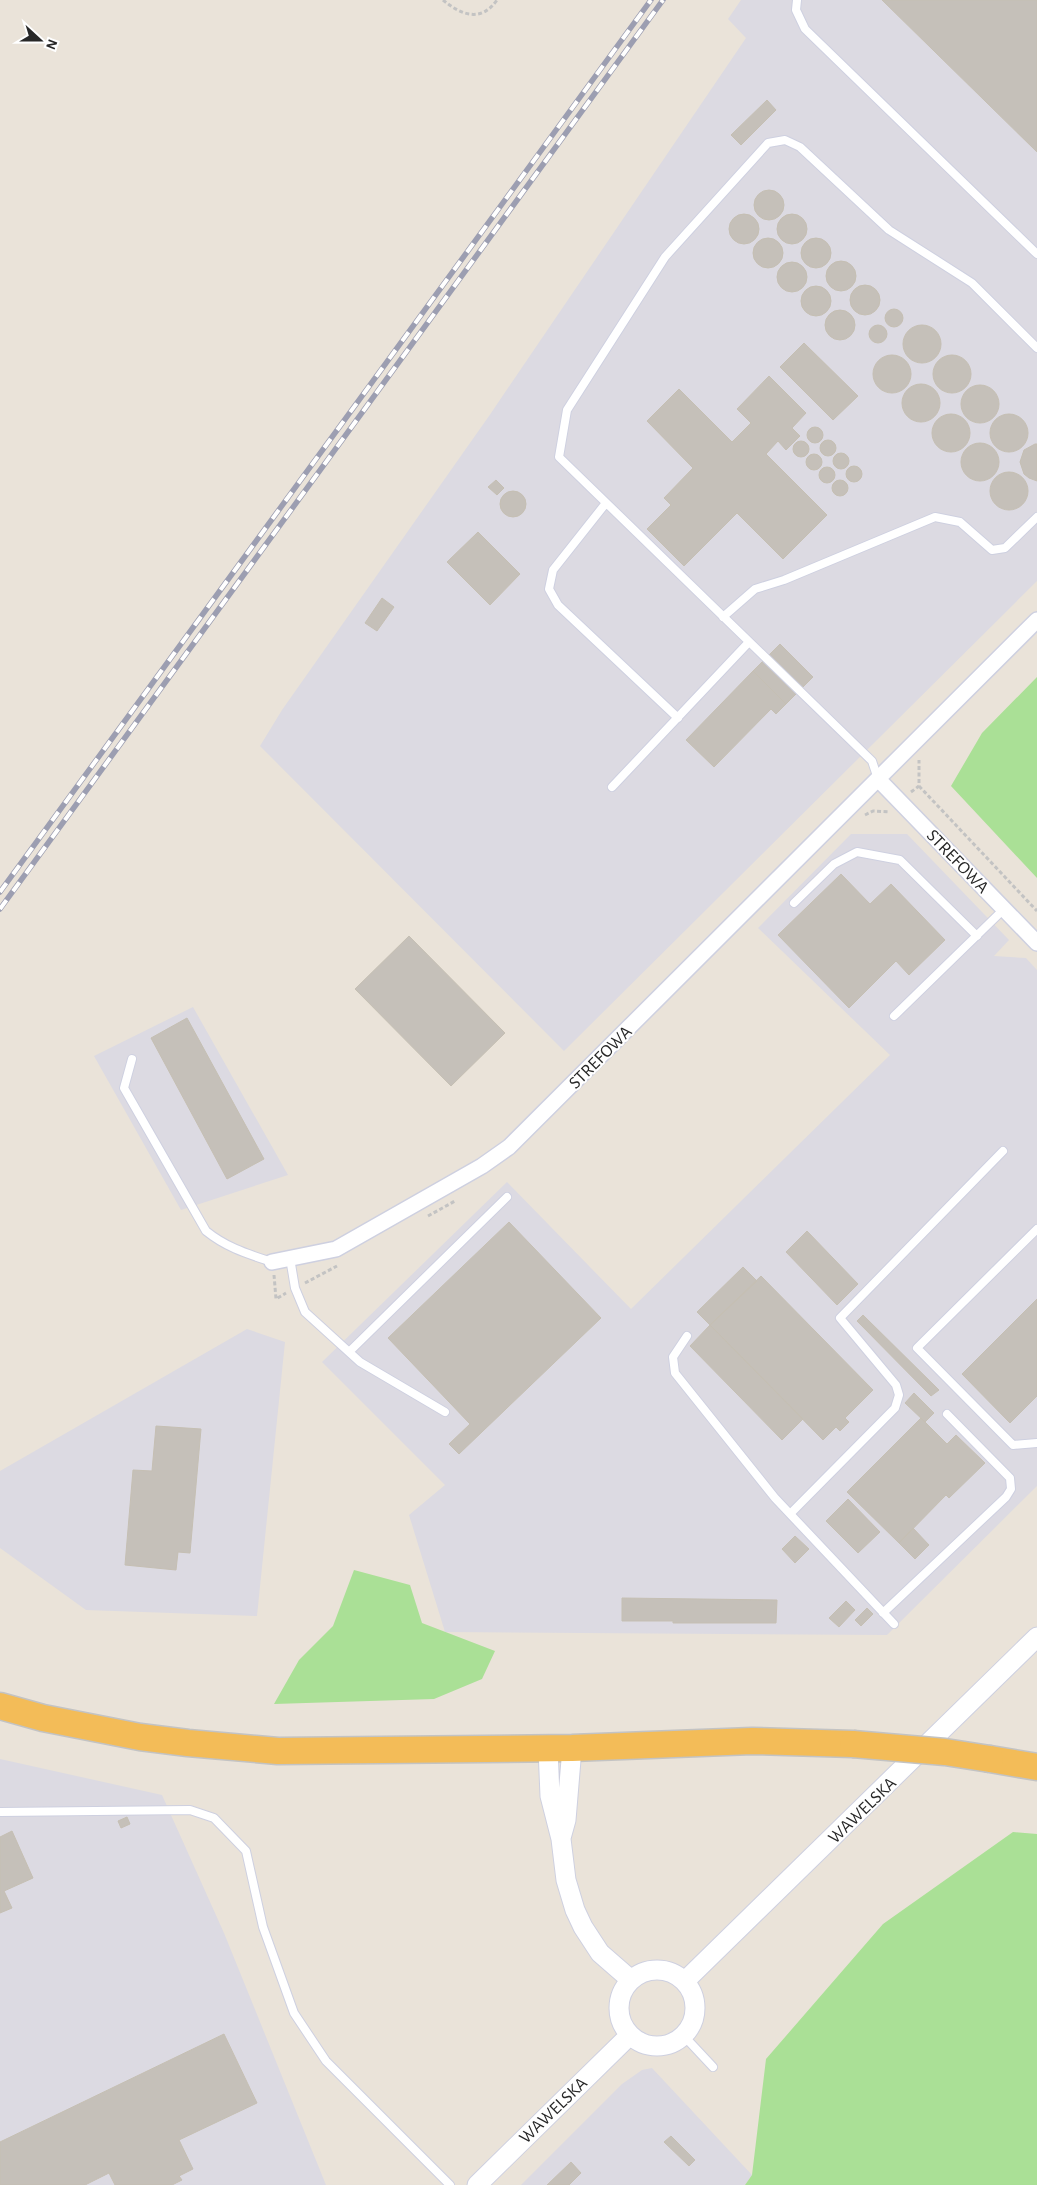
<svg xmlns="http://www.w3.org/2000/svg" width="1037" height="2185" viewBox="0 0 1037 2185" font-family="'Alegreya Sans',sans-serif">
	<rect width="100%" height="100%" fill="#eae3d9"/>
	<!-- industrial -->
	<path fill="#dcdae2" d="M741,0H1037V581L564,1051L260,746L282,710L489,416L746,38L728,19Z
		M851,834H907L1009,940L994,956L1026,958L1037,970V1486L887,1635L445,1632L409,1515L445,1485L322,1362L507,1182L631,1309L890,1055L758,928Z
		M193,1007L288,1175L181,1210L94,1056Z
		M247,1329L285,1342L257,1616L86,1610L0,1548V1471Z
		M0,1759L162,1795L224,1933L326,2185H0Z
		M652,2068L752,2175L745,2185H521L622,2084L642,2070Z"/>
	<!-- green -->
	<path fill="#aae096" d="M1037,677V878L951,786L982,733Z
		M354,1570L410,1585L422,1623L495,1651L482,1679L434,1699L274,1704L299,1660L333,1626Z
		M1013,1832L1037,1834V2185H745L752,2175L766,2059L883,1924Z"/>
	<!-- building -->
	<path fill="#c5c0b9" stroke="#c5bfb3" d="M882,0H1037V152Z
		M767,100L776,110L741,145L731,135Z
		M754 205a15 15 0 1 1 30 0a15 15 0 1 1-30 0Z
		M777 229a15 15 0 1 1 30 0a15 15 0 1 1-30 0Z
		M729 229a15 15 0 1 1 30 0a15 15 0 1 1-30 0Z
		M801 253a15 15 0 1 1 30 0a15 15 0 1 1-30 0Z
		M753 253a15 15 0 1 1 30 0a15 15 0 1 1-30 0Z
		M826 276a15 15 0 1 1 30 0a15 15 0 1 1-30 0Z
		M777 277a15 15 0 1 1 30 0a15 15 0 1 1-30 0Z
		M850 300a15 15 0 1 1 30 0a15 15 0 1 1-30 0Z
		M801 301a15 15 0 1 1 30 0a15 15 0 1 1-30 0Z
		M885 318a9 9 0 1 1 18 0a9 9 0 1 1-18 0Z
		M825 325a15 15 0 1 1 30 0a15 15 0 1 1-30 0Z
		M869 334a9 9 0 1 1 18 0a9 9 0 1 1-18 0Z
		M903 344a19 19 0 1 1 38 0a19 19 0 1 1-38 0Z
		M804,343L858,396L833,420L780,367Z
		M873 374a19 19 0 1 1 38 0a19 19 0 1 1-38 0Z
		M933 374a19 19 0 1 1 38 0a19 19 0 1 1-38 0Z
		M769,376L806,413L792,428L800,436L786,450L778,441L766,454L827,515L783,559L737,513L684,566L647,529L671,505L664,498L693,468L647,421L679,389L732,442L751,423L737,409Z
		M902 403a19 19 0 1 1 38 0a19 19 0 1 1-38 0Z
		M961 404a19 19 0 1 1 38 0a19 19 0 1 1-38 0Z
		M932 433a19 19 0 1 1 38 0a19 19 0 1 1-38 0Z
		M990 433a19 19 0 1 1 38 0a19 19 0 1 1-38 0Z
		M807 435a8 8 0 1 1 16 0a8 8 0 1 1-16 0Z
		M820 448a8 8 0 1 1 16 0a8 8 0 1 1-16 0Z
		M793 449a8 8 0 1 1 16 0a8 8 0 1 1-16 0Z
		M961 462a19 19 0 1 1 38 0a19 19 0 1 1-38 0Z
		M1035,444H1037V481L1029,478L1024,474L1020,462L1024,450Z
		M833 461a8 8 0 1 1 16 0a8 8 0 1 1-16 0Z
		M806 462a8 8 0 1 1 16 0a8 8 0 1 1-16 0Z
		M846 474a8 8 0 1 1 16 0a8 8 0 1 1-16 0Z
		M819 475a8 8 0 1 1 16 0a8 8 0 1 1-16 0Z
		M990 491a19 19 0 1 1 38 0a19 19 0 1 1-38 0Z
		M496,480L504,488L497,495L488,487Z
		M832 488a8 8 0 1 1 16 0a8 8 0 1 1-16 0Z
		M500 504a13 13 0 1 1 26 0a13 13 0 1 1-26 0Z
		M478,532L520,574L490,605L447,562Z
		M382,598L394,607L377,631L365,623Z
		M780,644L813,677L786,704L753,671Z
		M753,671L786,704L776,714L771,709L714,767L686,740Z
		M841,874L870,904L891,884L945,940L909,975L896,961L849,1008L778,935Z
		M409,936L505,1033L451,1086L355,989Z
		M187,1018L264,1159L227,1179L151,1038Z
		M509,1222L601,1318L459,1454L449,1444L470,1424L388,1338Z
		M807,1231L858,1284L837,1305L786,1252Z
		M743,1267L757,1281L710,1325L697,1312Z
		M761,1276L873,1390L845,1418L849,1422L840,1431L836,1427L823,1440L710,1325Z
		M1037,1299V1396L1010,1423L962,1374Z
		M863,1315L939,1390L931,1396L857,1321Z
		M710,1325L803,1419L782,1440L690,1346Z
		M914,1393L934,1413L925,1422L905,1403Z
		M921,1418L947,1444L956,1435L985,1463L949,1498L946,1495L899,1543L847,1492Z
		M156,1426L201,1429L190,1553L178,1552L176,1570L125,1565L133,1470L152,1471Z
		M848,1499L880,1532L858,1553L826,1521Z
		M913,1528L929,1545L915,1559L899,1543Z
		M795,1536L809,1549L795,1563L782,1549Z
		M622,1598L777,1600L776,1623H673V1621H622Z
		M846,1601L855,1610L839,1627L829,1618Z
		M867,1608L873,1614L861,1626L855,1620Z
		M127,1817L130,1824L121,1828L118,1821Z
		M12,1831L33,1878L4,1891L12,1908L0,1913V1837Z
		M224,2034L257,2103L179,2140L193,2169L179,2176L182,2180L172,2185H115L109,2173L85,2185H0V2142Z
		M671,2136L695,2160L689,2166L664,2142Z
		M571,2162L581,2173L569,2185H547Z"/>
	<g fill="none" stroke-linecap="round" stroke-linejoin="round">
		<defs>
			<path id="service" d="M797,0L796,10L805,29L1037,254
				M606,503L553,570L549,589L558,605L678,718
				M723,617L755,589L784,580L935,517L960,522L992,550L1005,548L1037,517
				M878,779L872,761L559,457L567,410L665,257L768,143L785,140L800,147L889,230L972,283L1037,348
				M612,787L749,642
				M794,903L834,864L857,852L900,860L977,936
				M894,1016L1004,909
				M132,1059L124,1088L206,1231C227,1248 248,1254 272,1262
				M1037,1229L917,1348L1013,1445L1037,1443
				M290,1258L295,1288L305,1312L360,1362L445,1412
				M687,1336L673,1357L675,1373L775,1498L894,1624
				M349,1352L507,1197
				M790,1514L895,1408L899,1395L896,1385L840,1318L1003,1151
				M883,1613L1006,1497L1011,1489L1010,1478L947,1414
				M0,1812L190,1810L214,1818L246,1851L263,1927L294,2013L326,2061L450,2185
				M684,2036L713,2067"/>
			<path id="minor" d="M878,779L1037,943
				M272,1262L336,1249L482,1166L509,1147L1037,620"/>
			<path id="tertiary" d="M548,1748L550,1796L561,1839L566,1880L575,1910L583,1927L600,1953L631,1980
				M561,1838L566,1820L572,1748
				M619 2008a38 38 0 1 1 76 0a38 38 0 1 1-76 0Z
				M685,1981L1037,1637
				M477,2185L630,2035"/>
			<path id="trunk" d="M0,1706L43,1718L140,1737L188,1743L278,1751L572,1748L752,1741L853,1744
				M990,1759L1037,1767"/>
		</defs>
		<!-- service casing -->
		<use href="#service" stroke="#ced0e0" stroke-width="10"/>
		<!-- minor casing -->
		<use href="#minor" stroke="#ced0e0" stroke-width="18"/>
		<!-- tertiary casing -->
		<use href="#tertiary" stroke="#ced0e0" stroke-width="21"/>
		<!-- trunk casing -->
		<use href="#trunk" stroke="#c3c3c3" stroke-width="29"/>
		<!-- path -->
		<path stroke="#c3c3c3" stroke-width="3" stroke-dasharray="4 2.5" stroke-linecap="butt" d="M443,0C461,15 481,23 497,0
			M919,786L1037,911
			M911,792L919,786V760
			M865,815L873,811L890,812
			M428,1216L455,1201
			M274,1275L276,1299L286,1293
			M305,1283L337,1266"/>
		<!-- service -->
		<use href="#service" stroke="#fff" stroke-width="8"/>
		<!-- minor -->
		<use href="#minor" stroke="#fff" stroke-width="15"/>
		<!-- tertiary -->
		<use href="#tertiary" stroke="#fff" stroke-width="19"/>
		<!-- trunk -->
		<use href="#trunk" stroke="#f3bc58" stroke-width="26"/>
		<defs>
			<path id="rail" d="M0,892L651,0
				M0,909L663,0"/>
		</defs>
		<!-- rail casing -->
		<use href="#rail" stroke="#9c9eb1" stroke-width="5.5"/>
		<!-- rail -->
		<use href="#rail" stroke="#fff" stroke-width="4" stroke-dasharray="11" stroke-linecap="butt"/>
		<defs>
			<path id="trunk-bridge" d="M853,1744L945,1752L990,1759"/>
		</defs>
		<!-- trunk-bridge casing -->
		<use href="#trunk-bridge" stroke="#c3c3c3" stroke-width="29" stroke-linecap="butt"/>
		<!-- trunk-bridge -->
		<use href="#trunk-bridge" stroke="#f3bc58" stroke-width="26"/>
	</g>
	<g text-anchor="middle" stroke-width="4" stroke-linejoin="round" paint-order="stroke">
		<!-- street labels -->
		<g font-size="18" fill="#272727" stroke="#fff">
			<text transform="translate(958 861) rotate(46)" y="6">STREFOWA</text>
			<text transform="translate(600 1057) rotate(-45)" y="6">STREFOWA</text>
			<text transform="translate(862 1810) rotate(-44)" y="6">WAWELSKA</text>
			<text transform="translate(553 2110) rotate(-44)" y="6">WAWELSKA</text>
		</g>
	</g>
	<!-- north arrow -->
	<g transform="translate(40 40) rotate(111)" stroke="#ffffff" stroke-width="4" paint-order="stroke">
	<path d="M0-4L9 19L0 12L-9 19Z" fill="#272727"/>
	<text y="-8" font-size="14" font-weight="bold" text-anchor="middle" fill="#272727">N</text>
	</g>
</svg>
